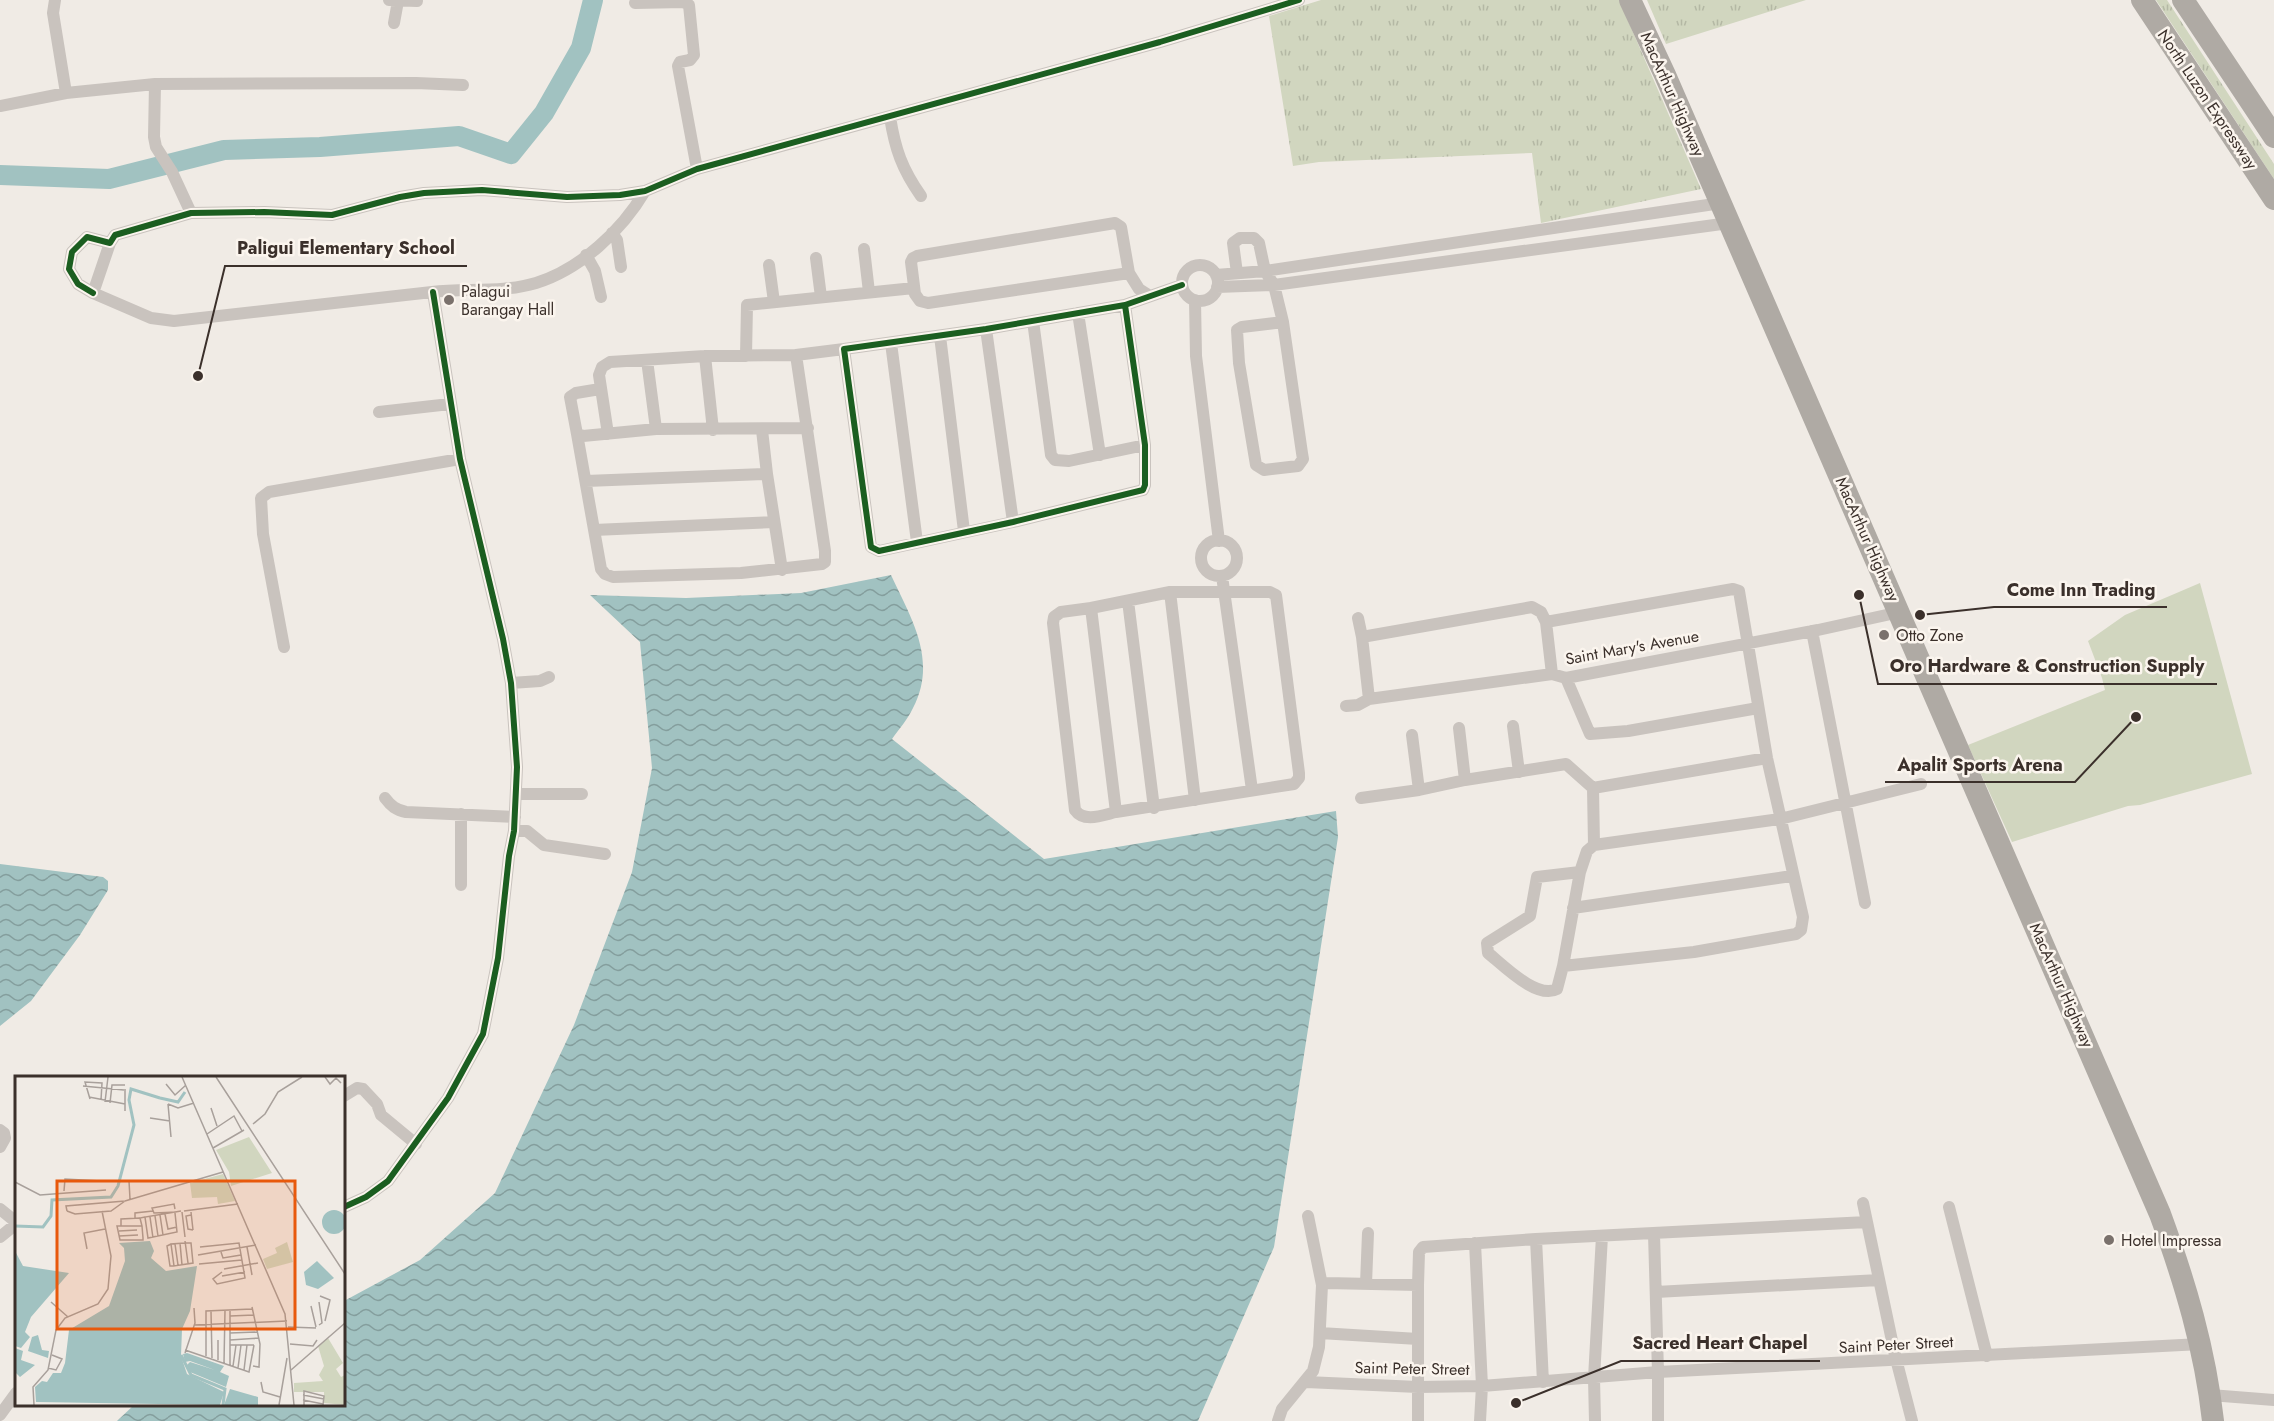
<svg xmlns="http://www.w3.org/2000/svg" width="2274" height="1421" viewBox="0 0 2274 1421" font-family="Jost,sans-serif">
	<defs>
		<pattern id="grass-tufts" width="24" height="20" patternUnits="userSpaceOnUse" patternTransform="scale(1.5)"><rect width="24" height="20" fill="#d1d6bf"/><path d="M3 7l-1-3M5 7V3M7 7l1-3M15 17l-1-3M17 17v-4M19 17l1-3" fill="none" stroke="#b4b8a4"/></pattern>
		<pattern id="water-waves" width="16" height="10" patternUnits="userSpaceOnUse" patternTransform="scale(1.5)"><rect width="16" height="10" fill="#a1c2c1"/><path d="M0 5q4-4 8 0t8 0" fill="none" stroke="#849e9d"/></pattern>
	</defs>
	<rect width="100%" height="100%" fill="#f0ebe5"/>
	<!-- grass -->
	<path fill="url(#grass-tufts)" d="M1321,0H1619L1701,189L1541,223L1532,153L1319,162L1293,166L1269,16Z
		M1647,0H1806L1666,44Z
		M2156,0H2167L2274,164V179Z"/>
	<!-- pitch -->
	<path fill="#d1d6bf" d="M2200,583L2252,774L2140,805L2128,806L2012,842L1968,745L2105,690L2102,678L2088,641L2125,615Z"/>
	<!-- water -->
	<path fill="url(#water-waves)" d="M891,575C911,618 938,660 913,708C908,719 899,729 892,739L1044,859L1336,811L1338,837L1274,1247L1198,1421H117L134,1405L344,1404V1301L420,1260L495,1193L574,1025L632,872L652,768L640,642L590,595L686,598L801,593Z
		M0,864L103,877L108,881V890L80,935L31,1001L0,1026Z"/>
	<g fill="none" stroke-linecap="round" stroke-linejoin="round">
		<!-- river -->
		<path stroke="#a1c2c1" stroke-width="20" d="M0,175L109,179L224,150L320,147L459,136L511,154L544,113L581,48L593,0"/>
		<!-- street -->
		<path stroke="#c9c3be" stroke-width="12" d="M55,0L53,13L66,93
			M389,0L417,1
			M635,3L683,2L689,5L694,55L690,60L680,62L678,66L697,169
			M394,23L398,1
			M155,84L154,137L156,147L172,172L191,213
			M0,106L66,93L155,84L416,83L463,85
			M890,117C895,149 902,169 921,196
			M612,233L617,240L621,267
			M110,243L93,293L151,318L174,321C260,312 346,301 432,292C465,288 503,293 536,283C581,269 622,230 645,191
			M864,249L869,292
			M586,255L595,271L601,297
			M816,258L821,297
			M769,265L774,302
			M1182 283a18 18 0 1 1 36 0a18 18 0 1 1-36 0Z
			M1129,273L1121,227L1115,223L917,256L913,258L911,262L915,294L920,301L928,303L1129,273L1139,289L1150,296
			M1237,273L1233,243L1240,238H1254L1259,243L1265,271L1274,285L1283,322L1302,453L1303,459L1298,466L1264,470L1256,465L1239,363L1237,330L1242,327L1283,322
			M1216,275L1265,271L1721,203
			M1217,287L1274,285L1729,223
			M93,293L78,284L69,269L72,252L87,237L110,243L115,235L191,213L264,212L332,215L400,197L424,193L482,190L567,197L620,195L645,191L697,169L1160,42L1299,0
			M1195,300L1196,356L1219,541
			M1125,305L1145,445V485L1143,490L1013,522L879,551L871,547L844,349L986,329L1125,305L1182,285
			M1078,313L1100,455
			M1033,321L1051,455L1055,460L1069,461L1145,445
			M986,329L1013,522
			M940,336L964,531
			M891,343L917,542
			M705,356L713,430
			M746,356L747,305L914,288
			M647,360L656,429
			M379,412L450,404
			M808,428L656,429L583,436L577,434L601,569L605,574L613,577L741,573L822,564L825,562V551L796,355L844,349
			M762,430L767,474L782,570
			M577,434L570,397L576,393L600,389
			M608,434L599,375L602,367L610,362L705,356L796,355
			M586,481L767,474
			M594,530L774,522
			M1201 558a18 18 0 1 1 36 0a18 18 0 1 1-36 0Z
			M1222,576L1252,790
			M1170,592H1270L1276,595L1299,773V778L1294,784L1116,812L1091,608Z
			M1170,592L1195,800
			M1128,601L1154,808
			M1091,608L1061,612L1054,617L1053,623L1075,810C1084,823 1103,815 1116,812
			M1358,618L1362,637L1369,699
			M1546,622L1552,674
			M1812,631L1865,903
			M1362,637L1532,607L1541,612L1546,622L1733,589L1739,591L1767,758L1803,917L1801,930L1796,934L1694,952L1563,966
			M284,647L263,534L261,498L269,492L460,459
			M1566,678L1590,734L1628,731L1758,708
			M511,683L540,681L549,677
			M1346,706L1358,705L1369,699L1552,674L1566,678L1818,630L1900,612
			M1513,726L1519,772
			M1459,728L1465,780
			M1412,735L1419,790
			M517,794H582
			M385,798C391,806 396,810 406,812L515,817
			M1361,798L1419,790L1465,780L1566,764L1593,788L1767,758
			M461,814V885
			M514,831H527L544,845L605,854
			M1594,845L1780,819L1921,784
			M1580,872L1537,877L1530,916L1487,943L1488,953C1503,965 1537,1000 1557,989L1563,966L1580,872L1587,851L1594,845L1593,788
			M1573,908L1792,876
			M344,1096L357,1088L363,1089L377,1104L381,1115L416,1144
			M0,1130L4,1133L5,1138L0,1147
			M1863,1203L1895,1355L1912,1421
			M344,1207L366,1197L388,1181L448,1098L483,1034L498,958L509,856L514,831L517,767L511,683L503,639L460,459L433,292
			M1949,1207L1987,1356
			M0,1209L16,1222
			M1654,1234L1658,1372V1421
			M0,1237L16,1224
			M1536,1239L1543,1382
			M1475,1243L1482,1386L1480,1421
			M1366,1284L1368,1233
			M1322,1285L1326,1283L1418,1285
			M1656,1292L1879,1280
			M1320,1333L1418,1339
			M1306,1382L1418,1387L1482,1386L1658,1372L2201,1344
			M2210,1395L2274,1400
			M0,1415L16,1393
			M1278,1421L1282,1409L1313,1371L1319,1347L1322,1285L1308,1216
			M1418,1421V1285L1419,1252L1423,1247L1536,1239L1867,1222
			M1595,1421L1594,1378L1602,1236"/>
		<!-- highway -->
		<path stroke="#afaaa4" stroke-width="22" d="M1630,0L1665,75L2160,1214C2185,1282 2205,1349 2213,1421
			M2142,0L2274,199
			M2183,0L2274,137"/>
		<defs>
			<path id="cycleway" d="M93,293L78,284L69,269L72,252L87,237L110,243L115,235L191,213L264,212L332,215L400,197L424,193L482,190L567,197L620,195L645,191L697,169L1160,42L1299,0
				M1125,305L1145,445V485L1143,490L1013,522L879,551L871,547L844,349L986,329L1125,305L1182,285
				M344,1207L366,1197L388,1181L448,1098L483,1034L498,958L509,856L514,831L517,767L511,683L503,639L460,459L433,292"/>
		</defs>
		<!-- cycleway casing -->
		<use href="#cycleway" stroke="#fbf5ee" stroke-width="10"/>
		<!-- cycleway -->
		<use href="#cycleway" stroke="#1b5e20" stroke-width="6"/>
	</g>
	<!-- markers -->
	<g fill="#7a716c" stroke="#fbf5ee" stroke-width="2">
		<circle cx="449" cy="300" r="6"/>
		<circle cx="1884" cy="635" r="6"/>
		<circle cx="2109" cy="1240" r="6"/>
	</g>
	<g text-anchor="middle" stroke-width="5" stroke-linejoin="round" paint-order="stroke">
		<!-- street labels -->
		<g font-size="16" fill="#3b302b" stroke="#fbf5ee">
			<text transform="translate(1673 94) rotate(66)" y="6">MacArthur Highway</text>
			<text transform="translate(2208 99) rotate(56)" y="6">North Luzon Expressway</text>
			<text transform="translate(1868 539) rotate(66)" y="6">MacArthur Highway</text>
			<text transform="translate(1632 647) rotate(-10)" y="6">Saint Mary's Avenue</text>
			<text transform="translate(2062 985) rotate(66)" y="6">MacArthur Highway</text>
			<text transform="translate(1896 1344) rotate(-3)" y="6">Saint Peter Street</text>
			<text transform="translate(1412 1368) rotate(1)" y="6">Saint Peter Street</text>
		</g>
		<!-- poi labels -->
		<g font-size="16" fill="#3b302b" stroke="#fbf5ee" text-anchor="start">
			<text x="461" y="297">Palagui<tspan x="461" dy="18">Barangay Hall</tspan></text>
			<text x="1896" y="641">Otto Zone</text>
			<text x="2121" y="1246">Hotel Impressa</text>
		</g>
	</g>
	<!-- overview -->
	<g transform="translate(15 1076)">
		<rect width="330" height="330" fill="#f0ebe5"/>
		<path d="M234,61L257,97L216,110L214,96L201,74ZM208,98L220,125L203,128L202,121L177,122L175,107Z" fill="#d1d6bf"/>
		<path d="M313,262L328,287L321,293L326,301L330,299V329L309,327V316H279V307L308,305L304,299L309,290L303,270Z" fill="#d1d6bf"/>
		<path d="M272,166L278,186L252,193L248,183L262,177L260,172Z" fill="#d1d6bf"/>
		<path d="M307 146a12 12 0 1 1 24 0a12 12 0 1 1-24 0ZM135,165L139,175L136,182L151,195L182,190L175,235L167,253L166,280L172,298L209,316L205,329L21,326L20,311L27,305L32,306L38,297H46L50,287L54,254L94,230L110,185L109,172L104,167ZM0,175L8,190L54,197L16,241L10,256L15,261L6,272L0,270ZM302,185L319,202L303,213L291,209L289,196ZM23,259L27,274L34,275L33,282L13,275L17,261ZM0,272L8,275L6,284L20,289L5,301L0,296ZM172,277L209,290L205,296L214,300L211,311L175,296L171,290L175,286L200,294L175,285L170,286L168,278ZM215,313L243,321V329H209Z" fill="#a1c2c1"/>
		<path fill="none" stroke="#a1c2c1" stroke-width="3" d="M145,22L163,26L170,16M0,150L28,151L36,140L37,124L96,121L103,110L119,49L114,24L116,13L145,22M166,279L176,299L210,313L208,329"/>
		<path fill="none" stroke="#a8a09b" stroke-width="1.5" d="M167,1L270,238L279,329M201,1L330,198M310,1L315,8L321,2L326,7M151,8L160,19L171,9M68,10L109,14M110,13V35M74,21L110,28M75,23L70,6L87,7L86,24M90,26L93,1M95,27L97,9H110M153,28L156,61M153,28L163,32L179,27M196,32L202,50M135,42L155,45M238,48L250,38L263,16L287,1M192,58L219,40L227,55M198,72L229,54M109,105H114L115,123M0,106L25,119L91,114M49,115L50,103L86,105M160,133L159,128L137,132L139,137L162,136M52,135L51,130L110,125L208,96M52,135L60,138L96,135L110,125M169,135L223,128M167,136L170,161M176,136L178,154M160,137L162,156L133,162L130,141L166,135M150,138L153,153L162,151M145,139L148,159M176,139L171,140L173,153L178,154M140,140L143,160M135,141L138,162M120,142V137L138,135M106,150V143L125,142M127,150H102L105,164H128V162L127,150L125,142L130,141M104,155L122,154M104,160L123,159M170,165L173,187M165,167L167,189M170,167H176L178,187L159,190L156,168ZM156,168L152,170L155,190H159M160,168L163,189M185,171L224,167L230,202L202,208L198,203L207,196M232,171L237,199M72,173L69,157L90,153M206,176L208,182L226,179M183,179L241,169M184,188L227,184M209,193L243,187M207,200L230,196M305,220L315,224L310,245M36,226L53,241M304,226L307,247L304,249M296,230L301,251M237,231L245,268L244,291L238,290M196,235L197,282M215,240L239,239M179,249L272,245M273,251L301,252M215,257L243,256M203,264V284M215,264L244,262M275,268L298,270L302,264M215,269H239M170,274L234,296L239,269M170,277L180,247L179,232M191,280V235L237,233M209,287L210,234M215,289V234M218,290L221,269M33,292L41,294L47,283L37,279M223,292L226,269M229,294L232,269M276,294L330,247M246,306L248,316L265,321M288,319L309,323M288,324L308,328M19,329L18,311L33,294L41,254L50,242L83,228L93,213L96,180L87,135M264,329L272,282M289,329V315L309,320L308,329"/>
		<path fill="#e8590c" fill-opacity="0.15" stroke="#e8590c" stroke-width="3" d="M42,105H280V253H42Z"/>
		<rect width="330" height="330" fill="none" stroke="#3b302b" stroke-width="3"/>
	</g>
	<!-- callouts -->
	<path fill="none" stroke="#3b302b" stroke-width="2" d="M198 376L225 266H467M1920 615L1994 607H2167M1859 595L1878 684H2217M2136 717L2075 782H1885M1516 1403L1621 1361H1820"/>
	<g fill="#3b302b" stroke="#fbf5ee" stroke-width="2">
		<circle cx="198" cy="376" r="6"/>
		<circle cx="1920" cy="615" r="6"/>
		<circle cx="1859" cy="595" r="6"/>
		<circle cx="2136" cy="717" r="6"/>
		<circle cx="1516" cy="1403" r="6"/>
	</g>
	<g font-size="18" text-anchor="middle" font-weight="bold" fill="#3b302b" stroke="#fbf5ee" stroke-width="5" stroke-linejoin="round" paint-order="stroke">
		<text x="346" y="254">Paligui Elementary School</text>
		<text x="2081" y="596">Come Inn Trading</text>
		<text x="2047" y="672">Oro Hardware &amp; Construction Supply</text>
		<text x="1980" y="771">Apalit Sports Arena</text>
		<text x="1720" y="1349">Sacred Heart Chapel</text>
	</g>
</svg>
